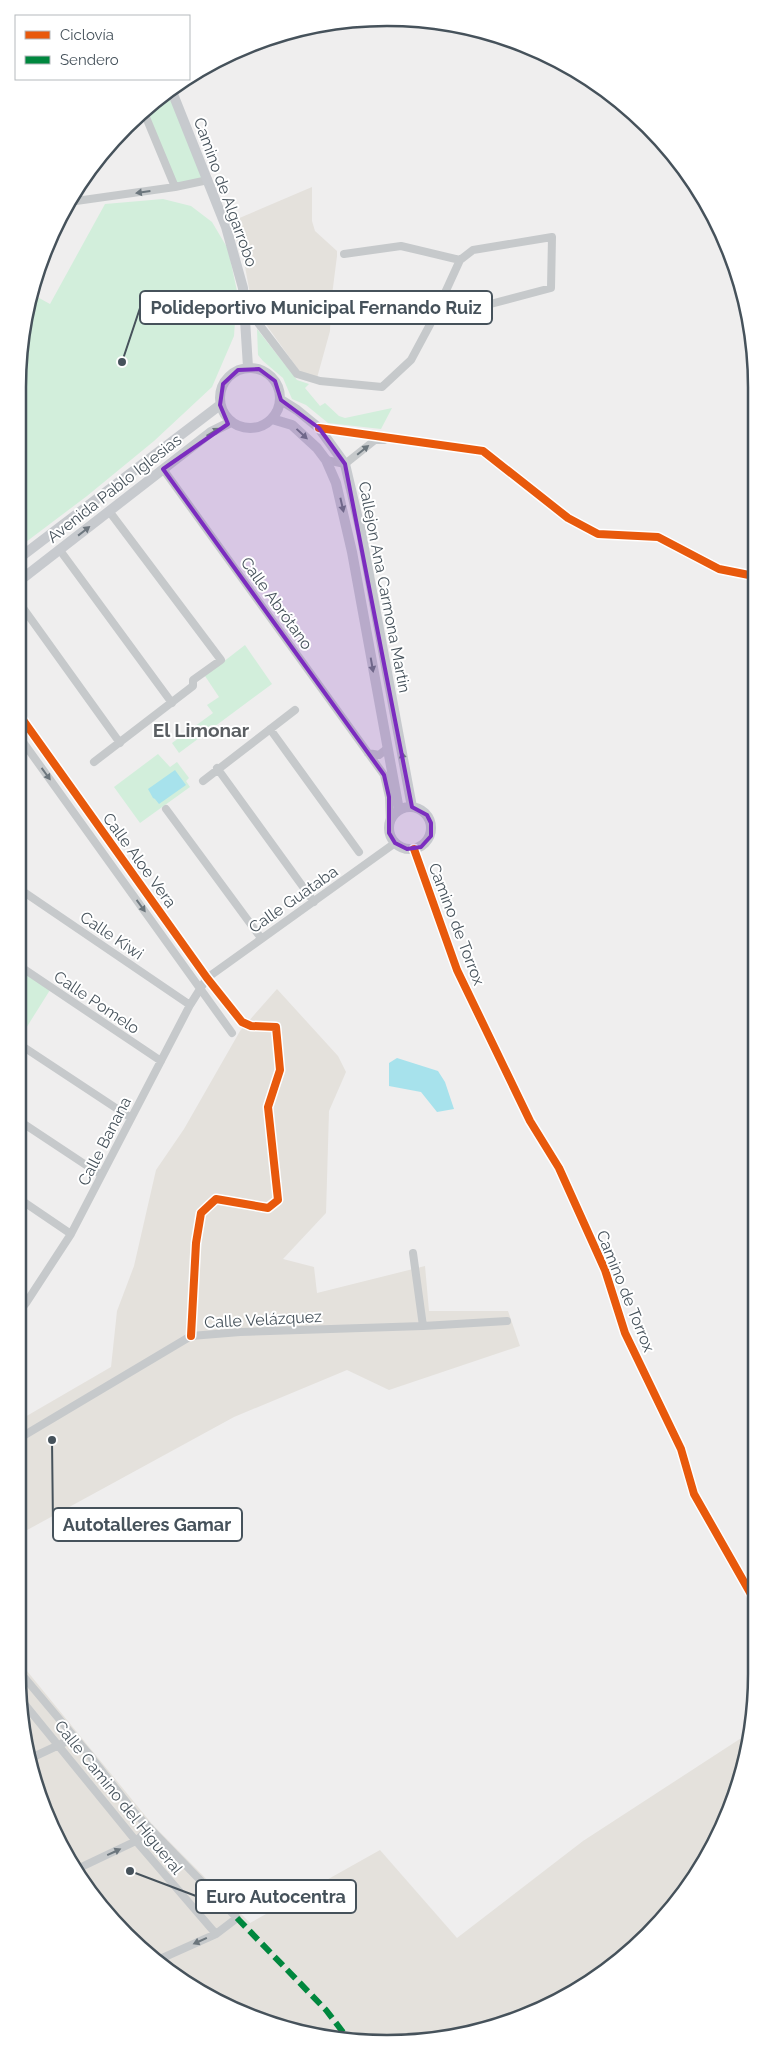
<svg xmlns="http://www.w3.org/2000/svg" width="774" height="2061" viewBox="0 0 774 2061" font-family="Raleway,sans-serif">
	<rect width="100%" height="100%" fill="#efeeee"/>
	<!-- commercial -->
	<path fill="#e4e1dc" d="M312,187V221L315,231L337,251V256L331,303L330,331L317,378L300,372L252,305L244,261L230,222Z
		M277,989L338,1056L346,1072L329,1111L326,1213L283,1259L314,1267L317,1293L425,1266L429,1311H508L520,1346L389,1390L347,1370L234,1417L18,1535V1421L111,1367L117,1311L134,1266L156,1170L184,1129L240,1031Z
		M18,1660L152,1824L250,1923L380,1850L457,1938L583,1841L749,1733L744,1770L718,1838L680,1899L592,1981L529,2015L459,2036L338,2040L269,2024L203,1994L109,1917L67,1858L37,1793L18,1674Z"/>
	<!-- green -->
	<path fill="#d2eedb" d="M169,91L206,179L176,185L144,109Z
		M163,199L191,206L212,222L228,249L237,291L234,336L212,387L154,441L87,496L18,548V387L30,293L50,304L105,204Z
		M257,329L297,380L309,384L305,388L320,406L325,403L339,416L345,418L392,408L381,429L328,423L306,405L292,399L283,378L263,361L258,355Z
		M245,645L272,684L179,753L172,743L213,713L207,705L219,697L205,676Z
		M158,754L170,767L177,762L189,778L186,781L190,787L140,823L114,787Z
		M18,969L50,990L18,1041Z"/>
	<!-- water -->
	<path fill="#a7e2ec" d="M175,770L186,785L159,804L155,799L153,798L148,789Z
		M397,1058L438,1071L445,1082L454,1109L437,1112L421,1092L389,1086V1063Z"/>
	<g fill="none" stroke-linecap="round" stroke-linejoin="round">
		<!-- street -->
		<path stroke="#c6c9cb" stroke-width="8" d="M143,110L175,187
			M69,202L175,187L208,180
			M552,237L551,288L433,319L460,260L473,250Z
			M344,254L401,246L460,260
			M245,315H252L297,374L320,381L382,387L411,360L433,319
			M319,428L483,451L568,518L598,534L658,537L719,569L754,576
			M326,460L345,464L375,440H384
			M163,469L384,775L389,797L390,823
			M59,549L172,703
			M18,601L120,743
			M18,713L207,978L242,1022L251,1026L276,1027L280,1070L268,1107L278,1200L268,1208L216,1199L201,1213L196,1243L191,1336
			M270,729L359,852
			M18,735L232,1033
			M368,753L379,755L388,748
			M94,762L193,686V680L221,660L109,511
			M217,768L314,902
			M203,781L295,710
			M166,809L261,938
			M18,888L190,1005
			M18,965L161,1061
			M18,1046L19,1044L131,1118
			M18,1120L101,1175
			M18,1198L71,1234
			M413,1253L423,1326
			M18,1313L26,1303L71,1234L190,1005L207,978L395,843
			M18,1439L191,1336L240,1332L423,1326L507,1321
			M18,1670L87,1752L134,1812L237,1918L216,1934L160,1959
			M22,1701L136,1841L216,1934
			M31,1758L74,1738
			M75,1870L136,1841L150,1828"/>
		<!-- secondary -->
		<path stroke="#c7cace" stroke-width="10" d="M171,89L226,227L243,288L248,367
			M220 398a30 30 0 1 1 60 0a30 30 0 1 1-60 0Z
			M281,400L297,410L319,428L345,464L361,532L412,807
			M272,419L292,425L317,448L326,460L336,483L352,552L399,810
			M18,559L220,405
			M18,582L211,432L231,422
			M389 828a21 21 0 1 1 42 0a21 21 0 1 1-42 0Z
			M414,849L457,970L530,1121L559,1168L605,1270L625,1333L681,1449L694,1494L756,1603"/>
		<!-- quiet -->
		<path stroke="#00873e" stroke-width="6" stroke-dasharray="12 6" stroke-linecap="butt" d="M237,1918L326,2010L349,2040"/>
		<defs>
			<path id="cycleway" d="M319,428L483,451L568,518L598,534L658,537L719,569L754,576
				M18,713L207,978L242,1022L251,1026L276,1027L280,1070L268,1107L278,1200L268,1208L216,1199L201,1213L196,1243L191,1336
				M414,849L457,970L530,1121L559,1168L605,1270L625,1333L681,1449L694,1494L756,1603"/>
		</defs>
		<!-- cycleway casing -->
		<use href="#cycleway" stroke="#fff" stroke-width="11"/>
		<!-- cycleway -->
		<use href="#cycleway" stroke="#e8590c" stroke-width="8"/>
	</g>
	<!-- one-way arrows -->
	<defs><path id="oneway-solid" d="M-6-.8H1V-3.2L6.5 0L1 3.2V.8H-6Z" transform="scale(1.25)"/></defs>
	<g fill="#6c767d">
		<use href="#oneway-solid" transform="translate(143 192) rotate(172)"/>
		<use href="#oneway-solid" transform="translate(363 450) rotate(-39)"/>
		<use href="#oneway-solid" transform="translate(46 774) rotate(54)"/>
		<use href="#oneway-solid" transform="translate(141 906) rotate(54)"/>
		<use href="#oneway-solid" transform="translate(114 1852) rotate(-25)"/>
		<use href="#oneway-solid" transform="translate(200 1941) rotate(156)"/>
	</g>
	<g fill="#6d767e">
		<use href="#oneway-solid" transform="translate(213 432) rotate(-31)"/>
		<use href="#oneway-solid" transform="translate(302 434) rotate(43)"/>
		<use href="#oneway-solid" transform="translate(342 505) rotate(77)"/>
		<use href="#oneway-solid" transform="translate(84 531) rotate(-38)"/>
		<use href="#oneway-solid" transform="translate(372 665) rotate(80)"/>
		<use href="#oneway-solid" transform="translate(403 759) rotate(-100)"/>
	</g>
	<!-- marked area -->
	<path fill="#7b2cbf" fill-opacity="0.2" stroke="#7b2cbf" stroke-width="4" stroke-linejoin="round" d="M259,369L275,381L281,400L319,428L345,464L412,807L427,815L431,823V836L421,847L407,849L395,843L389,833V797L384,775L163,469L228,424L220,405L223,384L238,370Z"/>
	<g text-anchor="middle" stroke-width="4" stroke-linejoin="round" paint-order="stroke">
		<!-- street labels -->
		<g font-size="16" fill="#46525b" stroke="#fff">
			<text transform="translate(226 192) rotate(70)" y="6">Camino de Algarrobo</text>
			<text transform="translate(114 488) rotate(-38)" y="6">Avenida Pablo Iglesias</text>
			<text transform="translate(385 587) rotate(79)" y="6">Callejon Ana Carmona Martin</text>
			<text transform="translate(277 603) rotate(54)" y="6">Calle Abrótano</text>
			<text transform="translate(140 860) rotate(54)" y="6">Calle Aloe Vera</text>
			<text transform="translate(293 899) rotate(-35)" y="6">Calle Guataba</text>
			<text transform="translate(457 924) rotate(69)" y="6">Camino de Torrox</text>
			<text transform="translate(112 935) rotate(34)" y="6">Calle Kiwi</text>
			<text transform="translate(97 1002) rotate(34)" y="6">Calle Pomelo</text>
			<text transform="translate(104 1141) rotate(-63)" y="6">Calle Banana</text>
			<text transform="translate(626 1291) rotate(68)" y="6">Camino de Torrox</text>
			<text transform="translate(263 1319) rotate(-3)" y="6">Calle Velázquez</text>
			<text transform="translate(119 1797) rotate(51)" y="6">Calle Camino del Higueral</text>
		</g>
		<!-- quarter labels -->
		<g font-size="19" font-weight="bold" fill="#5a5e62" stroke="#fff">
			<text x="201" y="737">El Limonar</text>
		</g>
	</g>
	<!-- crop -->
	<path d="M0 0H774V2061H0ZM387 26H387A361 361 0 0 1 748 387V1674A361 361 0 0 1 387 2035H387A361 361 0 0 1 26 1674V387A361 361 0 0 1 387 26Z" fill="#fff" fill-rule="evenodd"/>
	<path fill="none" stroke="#46525b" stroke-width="2.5" d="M387 26H387A361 361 0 0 1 748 387V1674A361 361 0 0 1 387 2035H387A361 361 0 0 1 26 1674V387A361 361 0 0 1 387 26Z"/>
	<!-- callouts -->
	<path fill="none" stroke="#46525b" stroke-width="2" d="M122 362L140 308M52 1440L53 1525M130 1871L196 1896"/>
	<g fill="#46525b" stroke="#fff" stroke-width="2">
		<circle cx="122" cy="362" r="5"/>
		<circle cx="52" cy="1440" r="5"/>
		<circle cx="130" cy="1871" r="5"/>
	</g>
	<g fill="#fff" stroke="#46525b" stroke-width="2">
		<rect x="140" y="291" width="352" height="33" rx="5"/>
		<rect x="53" y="1508" width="189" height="33" rx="5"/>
		<rect x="196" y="1880" width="160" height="33" rx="5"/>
	</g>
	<g font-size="18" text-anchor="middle" font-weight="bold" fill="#46525b">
		<text x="316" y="314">Polideportivo Municipal Fernando Ruiz</text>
		<text x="147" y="1531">Autotalleres Gamar</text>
		<text x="276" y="1903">Euro Autocentra</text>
	</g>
	<!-- legend -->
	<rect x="15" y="15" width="175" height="65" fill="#ffffff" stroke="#b5babd"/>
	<rect x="25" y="31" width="25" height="8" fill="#e8590c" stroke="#b5babd"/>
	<text x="60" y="40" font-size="15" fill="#46525b">Ciclovía</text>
	<rect x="25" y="56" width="25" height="8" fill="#00873e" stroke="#b5babd"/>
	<text x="60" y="65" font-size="15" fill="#46525b">Sendero</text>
</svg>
